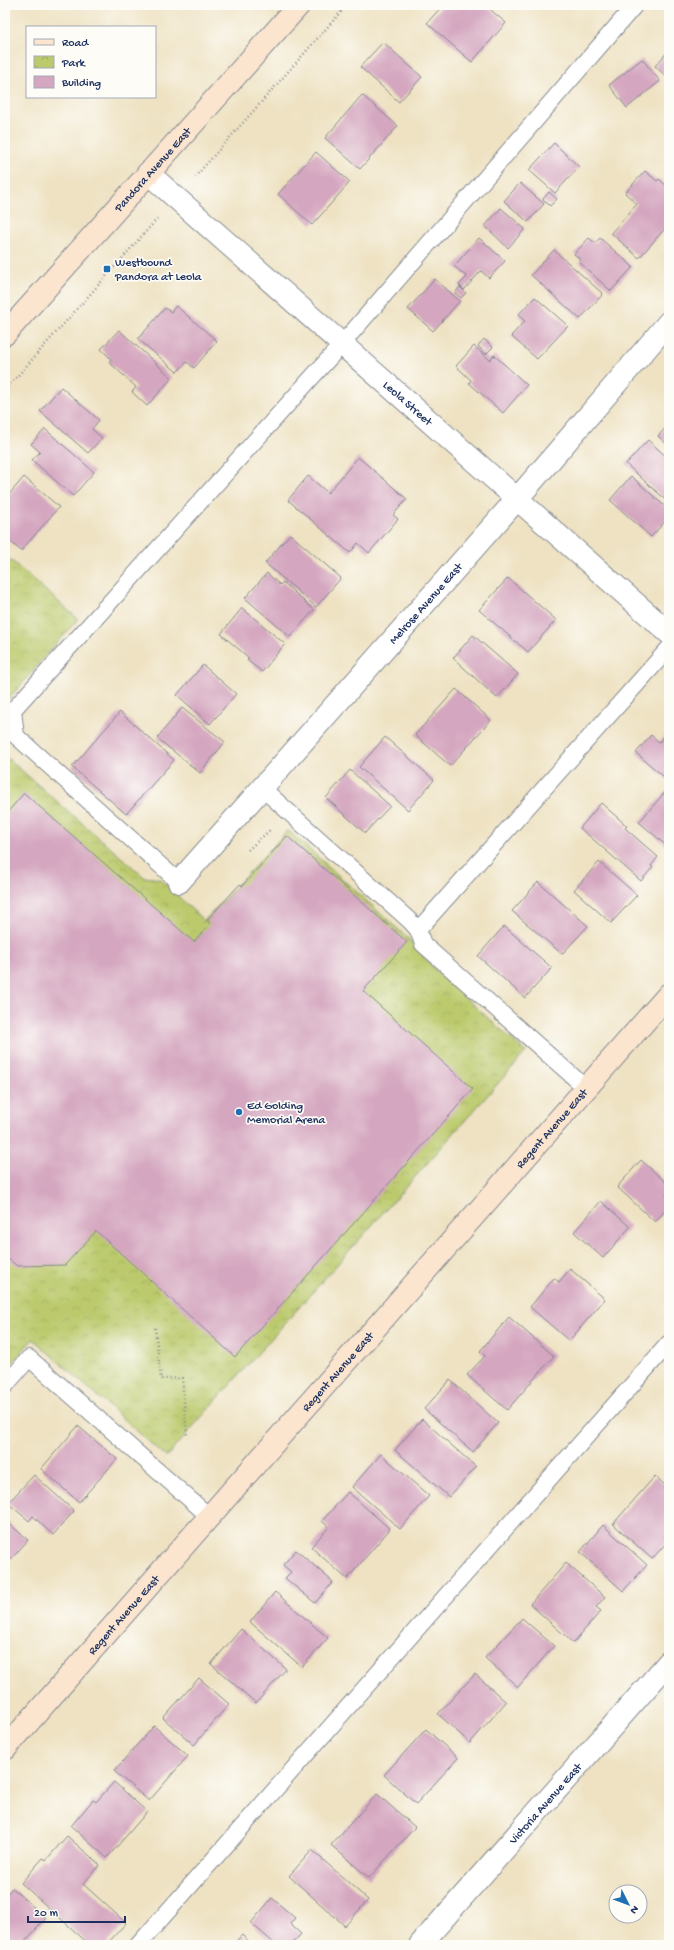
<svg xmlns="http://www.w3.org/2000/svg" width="674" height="1950" viewBox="0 0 674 1950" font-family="'Gochi Hand',sans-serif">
	<defs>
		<pattern id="park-crowns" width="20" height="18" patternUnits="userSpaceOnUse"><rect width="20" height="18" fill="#bcca6d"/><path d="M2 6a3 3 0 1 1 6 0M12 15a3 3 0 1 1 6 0" fill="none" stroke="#a1ae61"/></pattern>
	</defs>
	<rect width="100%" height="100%" fill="#fdfcf7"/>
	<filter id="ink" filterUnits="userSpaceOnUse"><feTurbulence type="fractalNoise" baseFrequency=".025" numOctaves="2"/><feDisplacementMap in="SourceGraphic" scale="8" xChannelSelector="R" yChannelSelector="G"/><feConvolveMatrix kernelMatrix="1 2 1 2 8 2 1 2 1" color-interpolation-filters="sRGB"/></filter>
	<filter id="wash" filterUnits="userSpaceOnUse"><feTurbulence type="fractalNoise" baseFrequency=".012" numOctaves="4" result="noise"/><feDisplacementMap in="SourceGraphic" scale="16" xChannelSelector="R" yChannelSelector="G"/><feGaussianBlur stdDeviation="0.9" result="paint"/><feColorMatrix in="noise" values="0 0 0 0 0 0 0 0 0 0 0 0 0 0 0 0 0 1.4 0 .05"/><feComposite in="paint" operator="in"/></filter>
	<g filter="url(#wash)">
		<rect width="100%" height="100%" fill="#eee2c2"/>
		<!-- park -->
		<path fill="url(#park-crowns)" stroke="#6c7c66" d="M5,555L78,619L5,703Z
			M5,756L144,877L160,879L204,921L288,830L409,939L441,976L526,1052L166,1457L33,1339L5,1371Z"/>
		<g id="blocks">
			<!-- building -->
			<path fill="#d4a6bf" d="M443,5H485L506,23L472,62L427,23Z
				M383,42L422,77L399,102L360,67Z
				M669,50V79L655,66Z
				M642,59L660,81L627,108L609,85Z
				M362,95L398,126L360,169L325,138Z
				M554,143L579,167L555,193L529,170Z
				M316,152L350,182L312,225L278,194Z
				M645,171L657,181L659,179L669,188V224L639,258L611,233L637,204L625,193Z
				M520,183L544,204L528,222L504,201Z
				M549,192L557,199L550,206L543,199Z
				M501,208L525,229L508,248L485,226Z
				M479,238L505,261L489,278L481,271L464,290L459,285L467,277L454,266Z
				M589,238L595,243L600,238L633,267L611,291L579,262L581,260L574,254Z
				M554,250L603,294L580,319L531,275Z
				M435,279L460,301L433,331L408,309Z
				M460,287L466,293L461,298L455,293Z
				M535,297L568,326L537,359L511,336L525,321L518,315Z
				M176,306L217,341L194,368L187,362L177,372L138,339L165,308L171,312Z
				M119,330L172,378L147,406L132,392L136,387L109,362L111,359L101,349Z
				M484,339L493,347L486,354L478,346Z
				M474,346L490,360L494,355L527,385L503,413L469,383L471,380L456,366Z
				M61,387L99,420L92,429L102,438L88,453L40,411Z
				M669,424V446L658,436Z
				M45,429L94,472L73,496L32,460L40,452L31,444Z
				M648,440L669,459V503L626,464Z
				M358,457L407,499L393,515L398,519L369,553L358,543L350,553L288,500L308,476L328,493Z
				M631,476L669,510V517L651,537L610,500Z
				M24,477L59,507L21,551L5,537V499Z
				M290,534L341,578L316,607L265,563Z
				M267,573L280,585L283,582L314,610L290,637L245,598Z
				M508,578L556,620L528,652L479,610Z
				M242,608L285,644L262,672L247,660L249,658L221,634Z
				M473,635L518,674L497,698L453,658Z
				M203,665L236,694L210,724L177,695Z
				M456,689L491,720L450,766L415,735Z
				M182,708L225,742L200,773L157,738Z
				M120,712L174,760L126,814L72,767Z
				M669,731V781L636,753L651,735L659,742Z
				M385,737L434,780L408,810L359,767Z
				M350,770L390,806L365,833L326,798Z
				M666,791L669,794V848L639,822Z
				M24,793L194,942L210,924L207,920L240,884L242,886L287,836L407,942L363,991L473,1089L235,1357L96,1231L65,1265L17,1266L5,1256V815Z
				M601,803L627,826L625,828L658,857L651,866L653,867L641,881L580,828Z
				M599,862L637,895L611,923L574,890Z
				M538,882L588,926L562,954L512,911Z
				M504,926L552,968L525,998L478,956Z
				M641,1160L669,1185V1192L666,1195L669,1198V1206L655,1222L617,1187Z
				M601,1201L630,1227L603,1258L574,1232Z
				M570,1269L605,1299L569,1341L530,1307L554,1278L559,1282Z
				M509,1317L554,1356L507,1410L467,1375L485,1356L480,1351Z
				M450,1380L498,1423L473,1452L424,1409Z
				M422,1419L476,1467L449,1497L395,1450Z
				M78,1426L117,1459L79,1502L41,1469Z
				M381,1454L429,1496L400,1529L352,1487Z
				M34,1475L74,1511L53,1535L33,1516L29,1521L8,1503Z
				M655,1476L669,1489V1540L652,1559L613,1524Z
				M348,1492L390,1529L347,1579L311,1547L329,1527L322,1521Z
				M5,1520L28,1540L5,1566Z
				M603,1525L647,1565L623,1591L580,1552Z
				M296,1550L333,1582L315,1603L285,1578L291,1572L283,1565Z
				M566,1563L605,1597L596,1607L601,1611L573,1643L530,1604Z
				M275,1592L328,1638L302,1667L250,1622Z
				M522,1618L554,1646L518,1687L485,1658Z
				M241,1629L286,1669L256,1703L211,1664Z
				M475,1674L506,1702L470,1743L438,1714Z
				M199,1678L229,1704L194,1745L163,1718Z
				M154,1726L188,1756L149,1801L114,1771Z
				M426,1729L458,1758L416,1804L384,1775Z
				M114,1782L147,1812L107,1858L71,1826L93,1800L96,1802Z
				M377,1794L415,1827L369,1878L331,1845Z
				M67,1836L100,1865L83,1884L126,1923L106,1945H90L21,1883L43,1858L46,1860Z
				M312,1850L368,1900L345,1926L289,1876Z
				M12,1888L46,1918L22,1945H5V1896Z
				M272,1898L295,1918L290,1924L301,1934L291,1945H276L251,1923Z
				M242,1935L253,1945H233Z"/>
		</g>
	</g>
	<g filter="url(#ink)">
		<use href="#blocks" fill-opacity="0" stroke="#848890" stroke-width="1"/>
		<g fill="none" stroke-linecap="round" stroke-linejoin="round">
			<defs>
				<path id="lane" d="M262,788L410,921L418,930L423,944L586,1088
					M179,882L16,736L13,710L341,345L635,5
					M418,930L669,648
					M5,1386L29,1358L210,1517
					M138,1945L669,1343"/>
				<g id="street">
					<path id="s1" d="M148,173L669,633"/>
					<path id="s2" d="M179,882L517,499L669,322"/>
					<path id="s3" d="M420,1945L669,1662"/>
				</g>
				<g id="secondary">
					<path id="s4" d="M5,334L299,5"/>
					<path id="s5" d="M5,1749L669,994"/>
				</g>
			</defs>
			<!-- lane casing -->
			<use href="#lane" stroke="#848890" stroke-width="18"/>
			<!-- street casing -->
			<use href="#street" stroke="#848890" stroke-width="24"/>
			<!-- secondary casing -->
			<use href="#secondary" stroke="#848890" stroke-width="24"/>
			<!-- path -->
			<path stroke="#848890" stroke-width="2.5" stroke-dasharray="1 3" stroke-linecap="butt" d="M195,177L347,5
				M5,390L157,219
				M248,850L271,829
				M155,1328L161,1379L182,1378L187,1436"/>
			<!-- lane -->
			<use href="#lane" stroke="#fff" stroke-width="16"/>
			<!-- street -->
			<use href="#street" stroke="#fff" stroke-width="22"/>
			<!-- secondary -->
			<use href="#secondary" stroke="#fbe5cf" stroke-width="22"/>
		</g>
	</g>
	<!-- markers -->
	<g fill="#1f6fb2" stroke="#fdfcf7" stroke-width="1.5">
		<rect x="103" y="265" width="8" height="8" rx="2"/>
		<circle cx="239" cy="1112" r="4"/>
	</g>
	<g text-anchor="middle" stroke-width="3.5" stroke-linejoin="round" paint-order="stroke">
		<!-- street labels -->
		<g font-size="12" fill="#1b2f5e" stroke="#fdfcf7">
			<text dy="4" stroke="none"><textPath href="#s4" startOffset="221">Pandora Avenue East</textPath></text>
			<text dy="4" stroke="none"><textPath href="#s1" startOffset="347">Leola Street</textPath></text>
			<text dy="4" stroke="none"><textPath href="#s2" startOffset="372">Melrose Avenue East</textPath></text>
			<text dy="4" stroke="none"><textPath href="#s5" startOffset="827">Regent Avenue East</textPath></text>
			<text dy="4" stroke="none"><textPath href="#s5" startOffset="503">Regent Avenue East</textPath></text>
			<text dy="4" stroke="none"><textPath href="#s5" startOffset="179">Regent Avenue East</textPath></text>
			<text dy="4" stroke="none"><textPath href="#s3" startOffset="189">Victoria Avenue East</textPath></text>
		</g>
		<!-- poi labels -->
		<g font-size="12" fill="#1b2f5e" stroke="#fdfcf7" text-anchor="start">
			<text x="115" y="266">Westbound<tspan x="115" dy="14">Pandora at Leola</tspan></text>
			<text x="247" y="1109">Ed Golding<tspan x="247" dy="14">Memorial Arena</tspan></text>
		</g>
	</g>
	<!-- margin -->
	<rect width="674" height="1950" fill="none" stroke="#fdfcf7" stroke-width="20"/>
	<!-- legend -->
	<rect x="26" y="26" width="130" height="72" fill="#fdfcf7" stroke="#a3aaba"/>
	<rect x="34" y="39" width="20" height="6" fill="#fbe5cf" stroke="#a3aaba"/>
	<text x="62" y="46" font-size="12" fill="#1b2f5e">Road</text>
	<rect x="34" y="56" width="20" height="12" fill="url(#park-crowns)" stroke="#a3aaba"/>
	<text x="62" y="66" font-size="12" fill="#1b2f5e">Park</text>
	<rect x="34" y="76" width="20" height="12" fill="#d4a6bf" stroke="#a3aaba"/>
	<text x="62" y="86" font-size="12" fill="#1b2f5e">Building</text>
	<!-- north arrow -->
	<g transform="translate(628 1904) rotate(132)"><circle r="19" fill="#fdfcf7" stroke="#a3aaba"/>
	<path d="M0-3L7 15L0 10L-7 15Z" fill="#1f6fb2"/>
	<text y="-6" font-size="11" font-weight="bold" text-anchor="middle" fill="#1b2f5e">N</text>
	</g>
	<!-- scale -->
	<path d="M28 1916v6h97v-6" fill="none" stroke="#1b2f5e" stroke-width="2"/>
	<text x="34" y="1916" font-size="12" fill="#1b2f5e" stroke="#fdfcf7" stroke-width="3" paint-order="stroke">20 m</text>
</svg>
